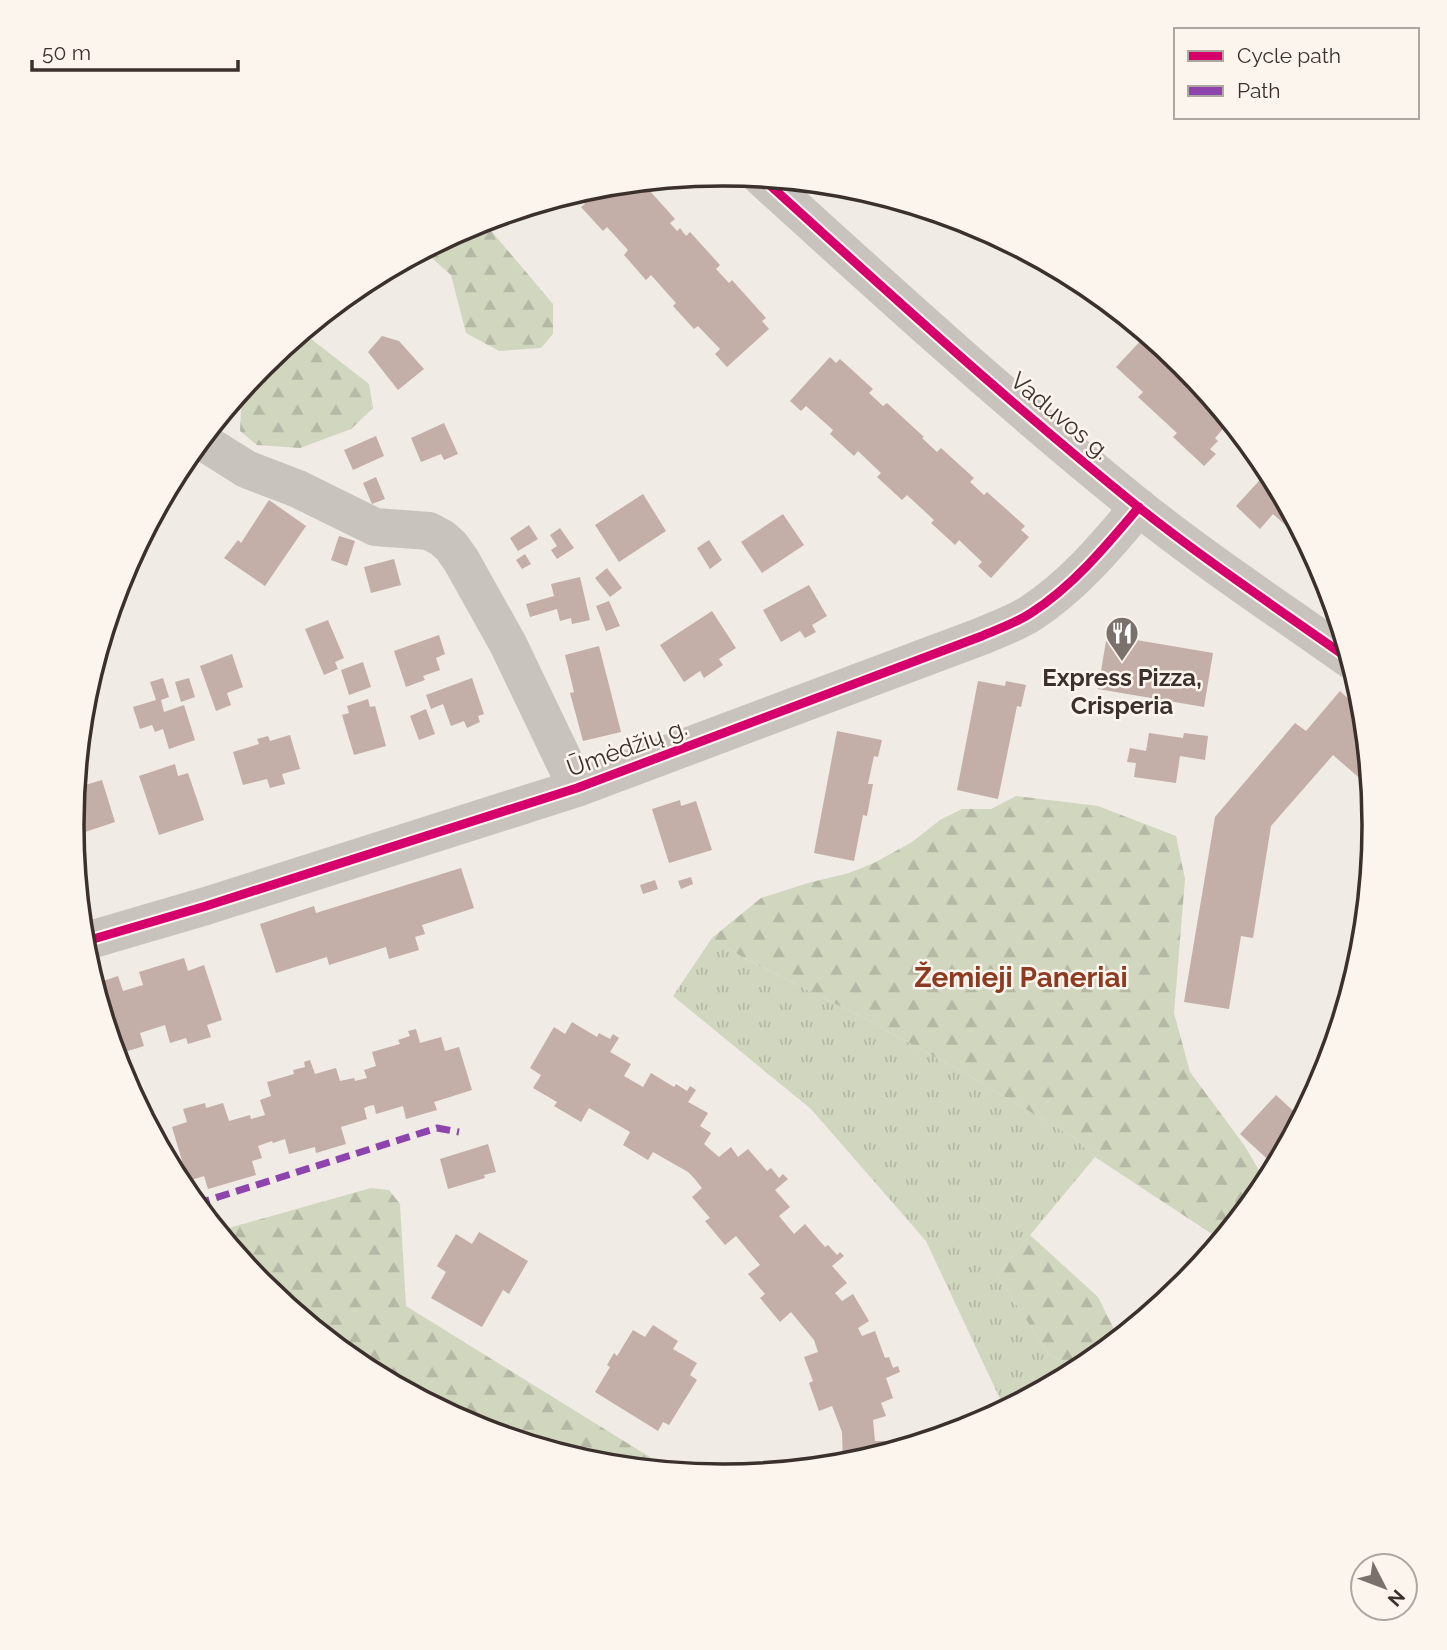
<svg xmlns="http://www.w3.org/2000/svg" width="1447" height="1650" viewBox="0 0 1447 1650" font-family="Raleway,sans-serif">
	<defs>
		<pattern id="grass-tufts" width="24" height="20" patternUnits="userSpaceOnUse" patternTransform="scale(1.75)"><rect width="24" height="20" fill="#d1d6bf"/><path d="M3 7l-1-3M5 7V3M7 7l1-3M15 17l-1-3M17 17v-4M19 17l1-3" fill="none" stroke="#b4b8a4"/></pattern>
		<pattern id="forest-firs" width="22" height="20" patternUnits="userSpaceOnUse" patternTransform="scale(1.75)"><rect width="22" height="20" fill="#d1d6bf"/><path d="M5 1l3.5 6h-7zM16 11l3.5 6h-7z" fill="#b4b8a4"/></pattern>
	</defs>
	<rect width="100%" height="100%" fill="#f0ebe5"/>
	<!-- grass -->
	<path fill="url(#grass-tufts)" d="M712,938L742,957L871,1022L966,1074L1073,1137L1095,1157L997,1275L1048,1353L1079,1371L999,1413L1001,1401L926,1241L811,1109L673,996Z"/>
	<!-- forest -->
	<path fill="url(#forest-firs)" d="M482,220L553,304V334L541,348L499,351L466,333L451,275L423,250L474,223Z
		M302,332L369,384L373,408L351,429L300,448L257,445L240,431L242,389L263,364Z
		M1016,796L1098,806L1176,836L1185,879L1174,1013L1190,1072L1244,1145L1264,1179L1212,1234L1095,1157L1073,1137L966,1074L871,1022L742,957L712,938L761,898L808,883L849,873L874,863L912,842L940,820L962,809H991Z
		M371,1188L389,1190L400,1204L406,1306L661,1464L659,1470L596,1464L474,1427L361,1367L262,1286L218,1231Z
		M1030,1235L1098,1297L1119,1339L1079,1371L1048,1353L997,1275Z"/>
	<!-- building -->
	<path fill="#c3afa7" d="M641,181L675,219L670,223L677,231L680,228L686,236L690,232L720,265L716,269L729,283L732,280L766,318L762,321L769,329L727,367L715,354L720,349L698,326L694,329L673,306L676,303L651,275L646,280L624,255L628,250L607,227L603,231L581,207L585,204L575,192L597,186L635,182L637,184Z
		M868,191L888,197L896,199L888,209Z
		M1147,334L1185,364L1235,425L1233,426L1229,422L1215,438L1218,441L1210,449L1216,454L1204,466L1173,437L1177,433L1138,397L1143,392L1116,367Z
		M382,336L399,341L424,369L398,390L368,352Z
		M830,357L836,363L840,359L873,389L869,393L883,406L887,403L924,437L922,438L937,452L941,448L974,478L970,482L984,495L987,492L1025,526L1021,530L1029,537L991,578L978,566L982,562L959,540L955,545L931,523L934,520L907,495L902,500L877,477L881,473L858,451L854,456L830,434L833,430L806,406L801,411L790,401Z
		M444,423L458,454L444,460L441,454L421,462L411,438Z
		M376,436L384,456L353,470L344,450Z
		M1269,470L1310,547L1273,514L1260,529L1236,506Z
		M376,477L385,499L372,504L363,483Z
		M643,494L666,531L619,562L595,525Z
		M269,500L306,526L265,586L224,558L238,540L241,543Z
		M783,514L804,545L762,573L741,542Z
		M529,525L538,539L518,551L510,538Z
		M560,528L574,548L557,559L551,550L557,546L550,535Z
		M339,536L355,541L347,566L331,560Z
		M709,540L722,560L710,569L697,548Z
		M525,554L531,564L522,569L516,560Z
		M394,559L401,585L371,593L364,567Z
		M607,568L622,588L610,597L595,578Z
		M580,577L590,620L572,624L571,618L560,621L557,609L530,617L526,604L554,596L551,584Z
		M809,585L827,616L812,625L816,632L805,638L800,631L781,642L763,610Z
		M609,601L620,626L606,631L596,606Z
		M712,611L736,648L719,659L723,665L704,678L700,671L684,682L660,645Z
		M328,620L344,658L335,662L338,669L324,675L305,629Z
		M439,635L445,654L436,658L440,670L423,676L425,680L406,687L394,651Z
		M1107,635L1213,653L1204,707L1098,689Z
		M599,646L621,732L583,741L570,693L574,692L565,655Z
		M232,654L243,687L227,693L231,705L216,711L200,666Z
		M363,662L371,687L349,695L341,670Z
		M163,678L169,697L161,700L164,712L184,705L195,740L169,749L163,729L155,732L152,725L140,729L133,707L156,700L150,682Z
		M189,678L195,697L181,702L175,682Z
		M472,678L484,714L478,716L480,722L467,728L464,721L451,726L443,704L431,709L426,695Z
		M978,681L1005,686L1006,681L1026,685L1021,707L1017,706L998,799L957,790Z
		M1340,691L1364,713L1372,789L1333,755L1271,826L1253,938L1241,936L1229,1009L1184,1002L1215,817L1295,723L1306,731Z
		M368,699L370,707L375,706L386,746L354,755L342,715L349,713L347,706Z
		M426,709L435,734L419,740L410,716Z
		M837,731L882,740L878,757L874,756L868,784H873L867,816L863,815L854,861L814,853Z
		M1149,733L1183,738L1184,733L1208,736L1205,760L1180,756L1176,783L1134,777L1136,763L1127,762L1130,748L1146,751Z
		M290,735L300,769L282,774L285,784L270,788L267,779L243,785L233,752L259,744L257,739L268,736L270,741Z
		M175,764L178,776L188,773L204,820L159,835L139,776Z
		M102,780L115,822L73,836L72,825L75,788Z
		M680,800L681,806L696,801L712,850L669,863L652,809Z
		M461,868L474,908L422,925L425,934L415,937L419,950L389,959L386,947L329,965L327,957L276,973L260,924L314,906L316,913Z
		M691,877L693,884L681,889L678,881Z
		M655,880L658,889L643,894L640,885Z
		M184,958L188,971L204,965L222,1020L207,1025L211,1037L188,1044L186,1038L170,1043L165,1025L140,1033L144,1046L115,1055L94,984L118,976L123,991L143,985L139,972Z
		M572,1022L597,1037L599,1033L610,1039L613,1034L619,1038L610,1052L631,1064L624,1076L643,1087L651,1073L674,1087L676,1084L687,1091L690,1086L696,1090L688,1102L708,1113L700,1126L711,1133L704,1144L719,1157L731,1147L738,1157L748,1149L767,1171L771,1168L779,1178L783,1174L788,1179L775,1190L790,1207L779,1216L794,1234L805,1224L825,1247L828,1245L837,1255L840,1252L844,1256L832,1266L847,1283L835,1293L842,1301L853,1294L869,1321L858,1328L862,1336L875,1331L885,1358L889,1357L893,1368L898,1366L900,1372L886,1378L893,1398L881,1403L886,1416L873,1420L875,1441H886V1453L843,1465L842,1432L832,1406L819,1411L809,1383L813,1381L804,1357L818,1352L814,1340L791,1312L780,1322L760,1298L765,1294L748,1274L760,1265L736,1236L725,1245L705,1221L710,1218L692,1197L702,1188L694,1178L688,1172L653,1152L648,1160L623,1145L630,1132L589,1108L581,1122L554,1106L557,1102L533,1088L541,1075L530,1068L554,1027L565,1034Z
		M416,1029L420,1043L441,1037L445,1051L459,1047L472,1090L434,1102L437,1110L406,1119L403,1106L376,1114L374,1105L369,1106L364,1108L367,1119L341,1127L346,1144L316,1153L315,1147L289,1154L285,1139L273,1143L272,1141L258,1146L262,1158L252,1161L256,1175L208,1189L204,1176L188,1181L172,1127L187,1122L183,1109L205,1103L206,1108L223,1103L229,1121L250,1115L251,1119L265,1115L260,1100L271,1096L267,1082L294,1074L293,1070L305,1067L304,1062L310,1060L315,1074L336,1068L340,1081L354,1078L355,1081L367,1078L364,1070L376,1066L372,1052L400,1044L398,1040L410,1036L408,1031Z
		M1276,1095L1302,1119L1276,1167L1240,1134Z
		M488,1144L496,1172L484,1175L485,1178L448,1189L440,1159Z
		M479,1232L528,1261L509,1294L503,1290L482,1327L431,1298L446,1272L437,1266L456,1234L472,1244Z
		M653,1325L678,1341L673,1349L697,1363L690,1375L697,1380L669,1425L663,1422L658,1431L595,1392L610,1367L607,1365L614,1353L617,1356L633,1330L645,1337Z"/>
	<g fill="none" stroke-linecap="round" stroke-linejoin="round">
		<!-- minor -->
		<path stroke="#c9c3be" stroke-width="38" d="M761,177C884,289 1007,401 1137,506C1206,561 1280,610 1352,661
			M200,440L246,469L298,489L375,527L429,531L442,538L451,546L461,560L508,644L577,788
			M83,942L206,906L577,788L982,636C998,629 1016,623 1031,613C1073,586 1107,545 1139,507"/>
		<!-- quiet -->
		<path stroke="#8e44ad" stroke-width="7" stroke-dasharray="14 7" stroke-linecap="butt" d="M196,1204L437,1128L459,1132"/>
		<defs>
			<path id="cycleway" d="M761,177C884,289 1007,401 1137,506C1206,561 1280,610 1352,661
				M83,942L206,906L577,788L982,636C998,629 1016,623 1031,613C1073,586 1107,545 1139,507"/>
		</defs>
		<!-- cycleway casing -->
		<use href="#cycleway" stroke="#fbf5ee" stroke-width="13"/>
		<!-- cycleway -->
		<use href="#cycleway" stroke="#d6006c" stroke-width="9"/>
	</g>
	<!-- icons -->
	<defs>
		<symbol id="restaurant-pin" viewBox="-11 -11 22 30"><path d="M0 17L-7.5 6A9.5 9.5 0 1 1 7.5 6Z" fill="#7a716c" stroke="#fbf5ee"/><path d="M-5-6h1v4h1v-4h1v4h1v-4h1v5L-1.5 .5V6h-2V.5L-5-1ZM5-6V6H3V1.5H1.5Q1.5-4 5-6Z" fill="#fff"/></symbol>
	</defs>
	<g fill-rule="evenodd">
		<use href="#restaurant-pin" x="1103" y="614" width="38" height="52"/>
	</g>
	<g text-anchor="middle" stroke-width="5" stroke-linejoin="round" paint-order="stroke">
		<!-- street labels -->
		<g font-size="24" fill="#3b302b" stroke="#fbf5ee">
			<text transform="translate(1060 416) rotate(40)" y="8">Vaduvos g.</text>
			<text transform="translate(627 748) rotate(-20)" y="8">Ūmėdžių g.</text>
		</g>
		<!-- poi labels -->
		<g font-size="24" font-weight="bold" fill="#3b302b" stroke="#fbf5ee">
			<text x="1122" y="686">Express Pizza,<tspan x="1122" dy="28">Crisperia</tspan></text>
		</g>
		<!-- quarter labels -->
		<g font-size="28" font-weight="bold" fill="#8c3b22" stroke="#fbf5ee">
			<text x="1021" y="987">Žemieji Paneriai</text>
		</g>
	</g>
	<!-- crop -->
	<path d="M0 0H1447V1650H0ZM84 825a639 639 0 1 1 1278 0a639 639 0 1 1-1278 0Z" fill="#fbf5ee" fill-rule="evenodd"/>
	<path fill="none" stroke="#3b302b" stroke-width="3.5" d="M84 825a639 639 0 1 1 1278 0a639 639 0 1 1-1278 0Z"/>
	<!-- legend -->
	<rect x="1174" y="28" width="245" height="91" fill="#fbf5ee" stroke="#aea6a0" stroke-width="2"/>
	<rect x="1188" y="51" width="35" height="10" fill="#d6006c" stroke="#aea6a0" stroke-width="2"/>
	<text x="1237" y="63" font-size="21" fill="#3b302b">Cycle path</text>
	<rect x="1188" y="86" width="35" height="10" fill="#8e44ad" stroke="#aea6a0" stroke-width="2"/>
	<text x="1237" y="98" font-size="21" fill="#3b302b">Path</text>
	<!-- north arrow -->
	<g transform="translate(1384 1587) rotate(132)"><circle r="33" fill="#fbf5ee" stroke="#aea6a0" stroke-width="2"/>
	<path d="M0-5L12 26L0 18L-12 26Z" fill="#7a716c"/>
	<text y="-10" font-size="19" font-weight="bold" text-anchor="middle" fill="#3b302b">N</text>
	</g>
	<!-- scale -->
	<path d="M32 60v10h206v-10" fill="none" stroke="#3b302b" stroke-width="3.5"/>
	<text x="42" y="60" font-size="21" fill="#3b302b" stroke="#fbf5ee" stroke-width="5" paint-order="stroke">50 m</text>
</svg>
